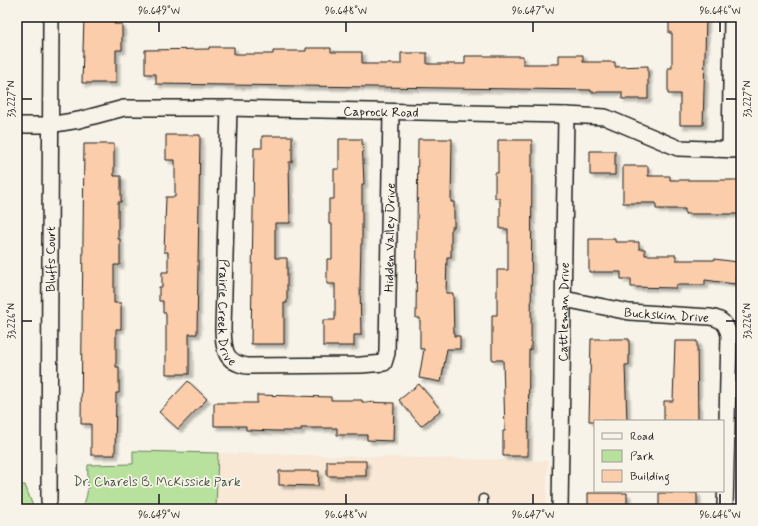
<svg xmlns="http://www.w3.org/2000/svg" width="758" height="526" viewBox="0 0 758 526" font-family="Mynerve,sans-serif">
	<defs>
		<filter id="shadow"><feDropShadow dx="3.5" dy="3.5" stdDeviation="1" flood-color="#0004"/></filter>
	</defs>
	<rect width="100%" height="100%" fill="#f7f3e8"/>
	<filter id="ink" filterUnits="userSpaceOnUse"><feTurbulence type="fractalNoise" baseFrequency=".025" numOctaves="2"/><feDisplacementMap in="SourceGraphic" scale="8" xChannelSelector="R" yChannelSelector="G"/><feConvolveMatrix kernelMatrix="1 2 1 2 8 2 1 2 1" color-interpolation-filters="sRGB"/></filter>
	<g filter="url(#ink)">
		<!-- built -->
		<path fill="#f8e8d5" d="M218,453L548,461L546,509H216Z"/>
		<!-- green -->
		<path fill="#b7e19d" stroke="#6a7e5c" d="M133,451L218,453L216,509H79C91,500 87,478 88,465L133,464Z
			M17,485H25L34,509H17Z"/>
		<!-- building -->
		<path fill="#fbcdaa" stroke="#1c1c1c" filter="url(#shadow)" d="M84,17H114V24H122V50H116V83H82Z
			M669,17H706L703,125H680V94H668V68H672V33H669Z
			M209,47H234V54H273V51H306V48H331V52H362V64H401V53H427V64H465V56H523V64H559V55H583V62H615V67L648,66V99H622V92H591V90L156,84V74H145V50L209,49Z
			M166,135H200L197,334H189V374H166V313H163V301H159V287H162V272H168V252H164L166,197H175V160H166Z
			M262,136H292V162H289L290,223H275V258H287V303H284V344H251L254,148H262Z
			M339,139H362L364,184H362V244H361L360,284L361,335H354V346H323V320H335V284H327V259H332V224H329V199H334V169H339Z
			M418,139H452L451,202H454V227H451V257H447L446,293H453L454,336H460V349H447L441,382L419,378L424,349H420V318H416Z
			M498,140H532L531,350H529L528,456H503V431H505L503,360H492V315H497V270H508V229H500V198H495V173H498Z
			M84,144H114V176H121V202H118V239H120V265H114V303H121V329H116V367H119V393H116L115,455H91V424H81Z
			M590,151H615V175H590Z
			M623,166H648V176H670V180H741V214H685V209H656V203H623Z
			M589,239H615V242H639V249H645V255H676V260H714V259L738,262L735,284L705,280V285H676V288L631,287V279H621V272H589Z
			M591,339H629V365H625L627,421H589Z
			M675,341H697L698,421H664V401H673Z
			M188,381L207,399L178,429L159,412Z
			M419,384L441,410L421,426L399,400Z
			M257,395L331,397V400H362V402L394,403L393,441L367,440V435H337V428H301V431H276L246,430V426H214V403H257Z
			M327,461H366V476H327Z
			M279,471H319L318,486L279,485Z
			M588,493H627V509H588Z
			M659,493H697V509H659Z"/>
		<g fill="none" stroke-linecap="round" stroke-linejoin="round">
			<defs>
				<path id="lane" d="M483,509V499"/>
				<g id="street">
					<path id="s1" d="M229,108L223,329C224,350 224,362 247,366L361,365L384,363L387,353L391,112"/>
					<path id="s2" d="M17,125H49L79,120L124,108H229L566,115L605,117L678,148L741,150"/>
					<path d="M730,150L732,17"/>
					<path id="s3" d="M564,299L629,312L710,317C722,319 726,323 729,335L725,509"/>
					<path id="s4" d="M49,501L51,17"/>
					<path id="s5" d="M560,509L566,115"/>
				</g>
			</defs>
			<!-- lane casing -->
			<use href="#lane" stroke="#1c1c1c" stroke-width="11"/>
			<!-- street casing -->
			<use href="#street" stroke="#1c1c1c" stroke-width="18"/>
			<!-- lane -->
			<use href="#lane" stroke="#f7f3e8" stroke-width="8"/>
			<!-- street -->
			<use href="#street" stroke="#f7f3e8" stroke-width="15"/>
		</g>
	</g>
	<!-- ticks -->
	<path fill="none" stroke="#1c1c1c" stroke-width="1.5" d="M159,22V32M346,22V32M533,22V32M720,22V32M22,99H32M726,99H736M22,321H32M726,321H736M159,494V504M346,494V504M533,494V504M720,494V504"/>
	<g text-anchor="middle" stroke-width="3.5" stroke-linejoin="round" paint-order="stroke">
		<!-- street labels -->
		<g font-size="13" fill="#1c1c1c" stroke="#f7f3e8">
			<text dy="5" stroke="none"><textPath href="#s2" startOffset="366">Caprock Road</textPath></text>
			<text dy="5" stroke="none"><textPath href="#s1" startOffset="534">Hidden Valley Drive</textPath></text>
			<text dy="5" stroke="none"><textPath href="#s4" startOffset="242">Bluffs Court</textPath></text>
			<text dy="5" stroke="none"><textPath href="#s1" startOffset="205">Prairie Creek Drive</textPath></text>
			<text dy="5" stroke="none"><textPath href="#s5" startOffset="197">Cattleman Drive</textPath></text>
			<text dy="5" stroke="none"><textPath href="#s3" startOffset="104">Buckskin Drive</textPath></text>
		</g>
		<!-- park labels -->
		<g font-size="13" fill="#4a5743" stroke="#f7f3e8">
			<text x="157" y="486">Dr. Charels B. McKissick Park</text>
		</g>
	</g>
	<!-- margin -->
	<rect width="758" height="526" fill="none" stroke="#f7f3e8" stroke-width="44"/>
	<!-- legend -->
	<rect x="594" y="420" width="130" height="72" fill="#f7f3e8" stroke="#9f9d96"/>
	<rect x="602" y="433" width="20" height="6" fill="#f7f3e8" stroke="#9f9d96"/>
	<text x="630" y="440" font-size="12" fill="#1c1c1c">Road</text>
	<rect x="602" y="450" width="20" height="12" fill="#b7e19d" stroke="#9f9d96"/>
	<text x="630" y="460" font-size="12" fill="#1c1c1c">Park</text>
	<rect x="602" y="470" width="20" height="12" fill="#fbcdaa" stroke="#9f9d96"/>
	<text x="630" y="480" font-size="12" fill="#1c1c1c">Building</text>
	<rect x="22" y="22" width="714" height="482" fill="none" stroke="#1c1c1c" stroke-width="1.5"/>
	<g font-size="10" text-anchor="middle" fill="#1c1c1c">
		<text x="159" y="14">96.649°W</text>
		<text x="346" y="14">96.648°W</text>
		<text x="533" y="14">96.647°W</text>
		<text x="720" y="14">96.646°W</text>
		<text transform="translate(11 99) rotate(-90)" y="4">33.227°N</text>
		<text transform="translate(747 99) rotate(-90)" y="4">33.227°N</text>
		<text transform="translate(11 321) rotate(-90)" y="4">33.226°N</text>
		<text transform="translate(747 321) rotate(-90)" y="4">33.226°N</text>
		<text x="159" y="518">96.649°W</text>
		<text x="346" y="518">96.648°W</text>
		<text x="533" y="518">96.647°W</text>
		<text x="720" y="518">96.646°W</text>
	</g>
</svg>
